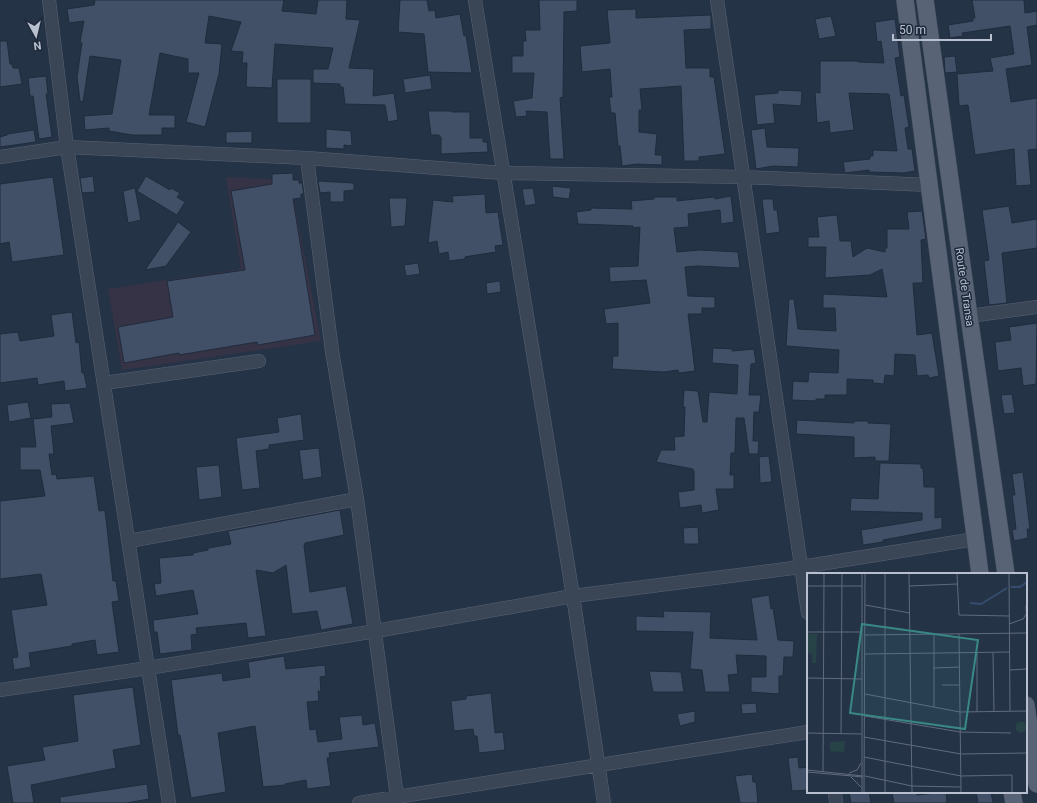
<svg xmlns="http://www.w3.org/2000/svg" width="1037" height="803" viewBox="0 0 1037 803" font-family="Roboto,sans-serif">
	<rect width="100%" height="100%" fill="#253347"/>
	<!-- medical -->
	<path fill="#363346" d="M226,177L290,180L321,341L122,370L108,289L241,269Z"/>
	<!-- building -->
	<path fill="#425067" stroke="#202c3d" d="M95,0H284L282,11L316,14L318,0H347L346,19L360,20L349,68L374,69L373,96L394,93L398,120L388,122L385,105L345,104L343,87H340V84L313,83V69H328L333,48L275,44L272,88L246,87L247,63H242L243,52L231,51L241,22L209,16L205,43L222,44L219,74L205,127L186,122L199,73H188V59L160,53L149,115H175V128H162V135H132L109,131V128L85,130L84,116L112,114L121,60L90,56L83,102L80,101L77,77L82,43L80,42L84,21L69,23L67,9L94,5Z
		M400,0H427L429,11L435,10L436,18L460,14L464,36L466,35L472,73L428,72L424,34L398,32Z
		M539,0H577V11L564,12L563,97L560,98L564,159H550L547,112L526,111L527,116L516,117L513,101L532,98L534,73H512V56H523V41H526L525,30H540Z
		M972,0H1024L1025,13L1037,11V25L1027,27L1032,65L1006,69L1011,102L1037,98V149L1028,150L1031,185L1016,186L1014,149L975,155L968,105L959,106L957,74L993,71L990,58L1014,54L1010,26L962,33L963,36L950,38L948,25L973,21V18H975Z
		M636,9V18L711,15V29L684,30L686,68H710V77H714L725,154L699,157V161H684L681,86L640,89L642,110H639V132L657,134L655,155H662V165L637,164L622,166L620,146H618L615,113H611L609,97H612L610,69L582,72L580,46L610,43L607,10Z
		M831,16L836,36L819,39L815,19Z
		M895,19L900,57L895,58L901,96L904,95L909,127L905,128L908,149H912L915,171L904,173L869,172V170L845,173L843,162L870,159V156H873V150L897,151L889,94L849,93L854,130L830,133L829,121L817,123L815,92L820,93V61H858V62L884,63L881,41L877,42L875,22Z
		M0,41H7L10,64H12L13,68H19L22,84L0,87Z
		M955,56L957,72L945,73L944,57Z
		M430,75L432,89L405,93L403,79Z
		M46,76L48,94H46L52,137L39,139L33,96H30L28,78Z
		M277,79H311V123H277Z
		M778,90L802,91L801,106L773,104L775,123L757,125L754,95L778,93Z
		M428,111H452V112H470V138H483V142H487L488,152L441,154V137H440L439,135H431Z
		M765,128L767,147L799,148L798,167L773,166L756,169L751,130Z
		M326,129L351,131L352,146L344,145V149L326,148Z
		M34,130L36,142L0,147V137L7,135V134Z
		M252,131V143H226V132Z
		M293,173V180H299V183H302L304,194H301V198L293,199L315,335L258,345L257,342L179,355V353L124,363L118,327L173,317L167,281L245,270L231,191L272,184V174Z
		M93,176L95,192L82,193L80,178Z
		M146,176L170,190L171,188L180,193L177,197L185,202L177,215L137,191Z
		M53,177L64,255L12,262L9,242L0,244V184Z
		M318,181L354,183V190L344,191V202H330V192L320,193Z
		M552,186L571,188L569,199L553,197Z
		M135,188L141,220L128,223L123,191Z
		M533,188L536,204L525,206L522,189Z
		M485,194L486,213L498,212L503,245L495,246L496,252L470,256L465,257V259L449,261L448,252L439,254L437,241L428,243L433,200L453,202L452,196Z
		M731,196L734,222L721,224L720,210L688,214L689,227L674,228L677,252L700,250L738,252L740,268L698,266L685,267L688,296L715,297V308H702V314H688L695,371L679,373L678,370L664,372L612,369L613,356H618V323L606,324L604,309L650,303L646,280L610,282L609,267L638,266L640,227L633,228V226L578,224L576,212L591,210V208L632,209L631,201L654,199V197H677V201L714,197L715,199Z
		M389,198H407L405,226L391,227Z
		M762,199H773L774,210H777L780,232L766,234Z
		M1009,206L1012,223L1037,219V248L1002,253L1007,303L989,305L984,261L989,260L982,210Z
		M922,211L926,239L921,240L923,283H913L917,335L932,333L939,376L929,378L928,375L917,376L915,355L895,354L894,376L885,375L884,384L873,383V380L847,379V395H825V399H816V401L792,400L793,381L808,382L809,372L838,373L839,350L786,346L789,299H794L798,329L836,331L835,308H823V294L887,297L882,269L870,275L825,278L826,247H808V237H819L817,217L837,215L840,241H851L853,257L867,248L885,252V248H887V229H909L907,212Z
		M178,222L191,232L166,266L145,270Z
		M418,263L420,274L406,276L404,265Z
		M499,281L500,282L501,292L487,294L486,283Z
		M72,312L76,343L79,342L82,373H84L87,388L65,391L64,381L38,385L37,378L0,383V334L18,332L20,341L54,336L51,315Z
		M1037,323L1036,384L1023,386L1021,368L998,371L995,342L1011,340L1009,327Z
		M713,348L733,349L732,351L754,349L756,363L751,364L749,395H761L759,412H754L753,441H759L758,454H749L744,418H736L735,453H731L730,475H734V489H716L719,510L702,513L701,505L680,508L678,492L694,490V471H693V469L656,462L661,450H675L674,437L684,436L685,407H683L684,390L698,391L703,422H707L709,392L737,394L738,365L712,363Z
		M1012,394L1015,413L1004,414L1001,395Z
		M28,402L31,418L9,422L7,405Z
		M70,403L74,423L51,426L54,454H49L52,475L56,474L57,479L94,476L99,511L105,510L113,581H116L119,601L112,602L119,652L97,655L95,640L72,644V646L29,653L31,667L14,670L12,658L18,657L11,610L47,605L41,574L0,579V501L45,496L40,470H20V447H36L33,419L52,417L51,404Z
		M301,414L304,440L269,445V449L256,451L260,488L242,490L236,438L279,432L277,418Z
		M797,420L854,423V421H868V423L891,424L889,461H875V457L854,458V437L796,434Z
		M319,448L322,477L303,480L299,450Z
		M769,456L772,482L760,483L759,457Z
		M880,463L921,464V468H923L924,487H935V518L942,517V529L883,540V542L863,545L861,530L922,520V513L850,511L851,498L878,499Z
		M219,465L222,497L199,500L196,467Z
		M1023,472L1030,529H1027L1028,538L1014,541L1012,530L1016,529L1012,495H1015L1012,474Z
		M340,510L344,535L305,543L304,546L310,592L346,586L353,624L321,630L317,611L292,614L286,565L273,573L256,570L266,636L248,638L246,623L196,628L197,634L191,635L192,650L160,654L157,632H154L153,620L198,614L193,590L156,596L154,584L161,583L159,558L193,555V553L208,550V548L231,544L228,531Z
		M698,527L699,544H684L683,528Z
		M769,595L771,609L773,608L778,640L794,641L793,657H784L783,676H779V694L751,692V677H766V656L736,655L738,674L728,675L730,692H705L702,670L690,669L693,632L636,631V616L664,617L663,611L711,612L710,638L757,640L751,598Z
		M284,656L286,669L325,665L326,676L320,677L321,691H318L319,701L307,702L310,730L316,729L318,742L342,739L339,717L362,715L363,725L375,723L379,747L329,753L330,758H327L331,786L307,789L306,780L285,784V785L263,787L255,726L218,733L226,792L191,798L180,735H178L171,680L222,673L223,681L250,677L248,662Z
		M649,671L681,672L684,692H653Z
		M133,687L141,745L113,750L116,768L31,785L34,803H13L7,766L45,760L42,747L78,741L73,695Z
		M491,693L495,733L503,732L505,750L479,753L477,736H474L473,729L454,731L451,701L466,699V696Z
		M756,703L757,713L742,714L741,704Z
		M695,711V722L680,726L677,714Z
		M798,757L799,768L808,767V790L792,791L788,758Z
		M752,774L753,782H756L758,803H740L735,776Z
		M147,784L149,799L126,803H60V797Z
		M849,792H869L871,803H851Z
		M892,792H917V795L946,792L947,803H894Z
		M976,792H991L993,803H978Z"/>
	<g fill="none" stroke-linecap="round" stroke-linejoin="round">
		<defs>
			<path id="minor" d="M49,0L67,147L169,803
				M475,0L573,596L604,803
				M717,0L808,613
				M0,157L67,147L307,158L503,173L743,177L929,185
				M307,158L332,351L357,499L397,797
				M969,316L1037,307
				M104,383L259,361
				M129,541L357,499
				M0,690L148,668L376,631L573,596L801,567L975,539
				M835,792L836,803
				M359,803L808,732"/>
			<path id="major" d="M905,0L980,574
				M925,0L969,316L1006,574
				M1026,705L1037,784
				M1012,792L1014,803"/>
		</defs>
		<!-- minor casing -->
		<use href="#minor" stroke="#586373" stroke-width="14"/>
		<!-- major casing -->
		<use href="#major" stroke="#434e5f" stroke-width="18"/>
		<!-- minor -->
		<use href="#minor" stroke="#3a4556" stroke-width="13"/>
		<!-- major -->
		<use href="#major" stroke="#586476" stroke-width="17"/>
	</g>
	<g text-anchor="middle" stroke-width="3" stroke-linejoin="round" paint-order="stroke">
		<!-- street labels -->
		<g font-size="11" fill="#b8c0cf" stroke="#1e2a3b">
			<text transform="translate(965 287) rotate(82)" y="4">Route de Transa</text>
		</g>
	</g>
	<!-- overview -->
	<g transform="translate(807 573)">
		<rect width="220" height="220" fill="#253347"/>
		<path d="M0,61H10L9,90H5V81L1,80ZM208.5 154a5.5 5.5 0 1 1 11 0a5.5 5.5 0 1 1-11 0ZM38,168L37,179L23,178V169Z" fill="#274347"/>
		<path fill="none" stroke="#374d6f" stroke-width="2" d="M204,14H213L220,9M163,30L174,31L200,15"/>
		<path fill="none" stroke="#606b7d" stroke-width="1" d="M78,1V219M102,1L105,219M150,1L152,42L202,43M202,1L203,138M0,13H55M103,13L150,11M58,32L103,40M219,33L220,50M202,51L216,46L220,40M0,59H55M127,61V134M152,61L154,219M58,62L220,60M170,80V139M186,80L187,139M58,81L203,79M126,95L153,94M203,97L220,96M0,105L55,106M135,112H153M58,121L153,139L220,138M58,143L153,159L204,160M0,160L55,161M34,161L35,1M57,164L154,181L220,180M57,184L154,203L205,202V219M0,197L56,203M0,199L56,204M16,199L17,1M42,200L50,197L54,190M58,203L105,213L154,214M44,204L54,214M55,219V1M57,219L58,1"/>
		<path fill="#398886" fill-opacity="0.15" stroke="#398886" stroke-width="2" d="M55,51L171,67L158,156L43,140Z"/>
		<rect width="220" height="220" fill="none" stroke="#b8c0cf" stroke-width="2"/>
	</g>
	<!-- north arrow -->
	<g transform="translate(36 36) rotate(172)" stroke="#1e2a3b" stroke-width="3" paint-order="stroke">
	<path d="M0-3L7 15L0 10L-7 15Z" fill="#b8c0cf"/>
	<text y="-6" font-size="11" font-weight="bold" text-anchor="middle" fill="#b8c0cf">N</text>
	</g>
	<!-- scale -->
	<path d="M893 34v6h98v-6" fill="none" stroke="#b8c0cf" stroke-width="2"/>
	<text x="899" y="34" font-size="12" fill="#b8c0cf" stroke="#1e2a3b" stroke-width="3" paint-order="stroke">50 m</text>
</svg>
